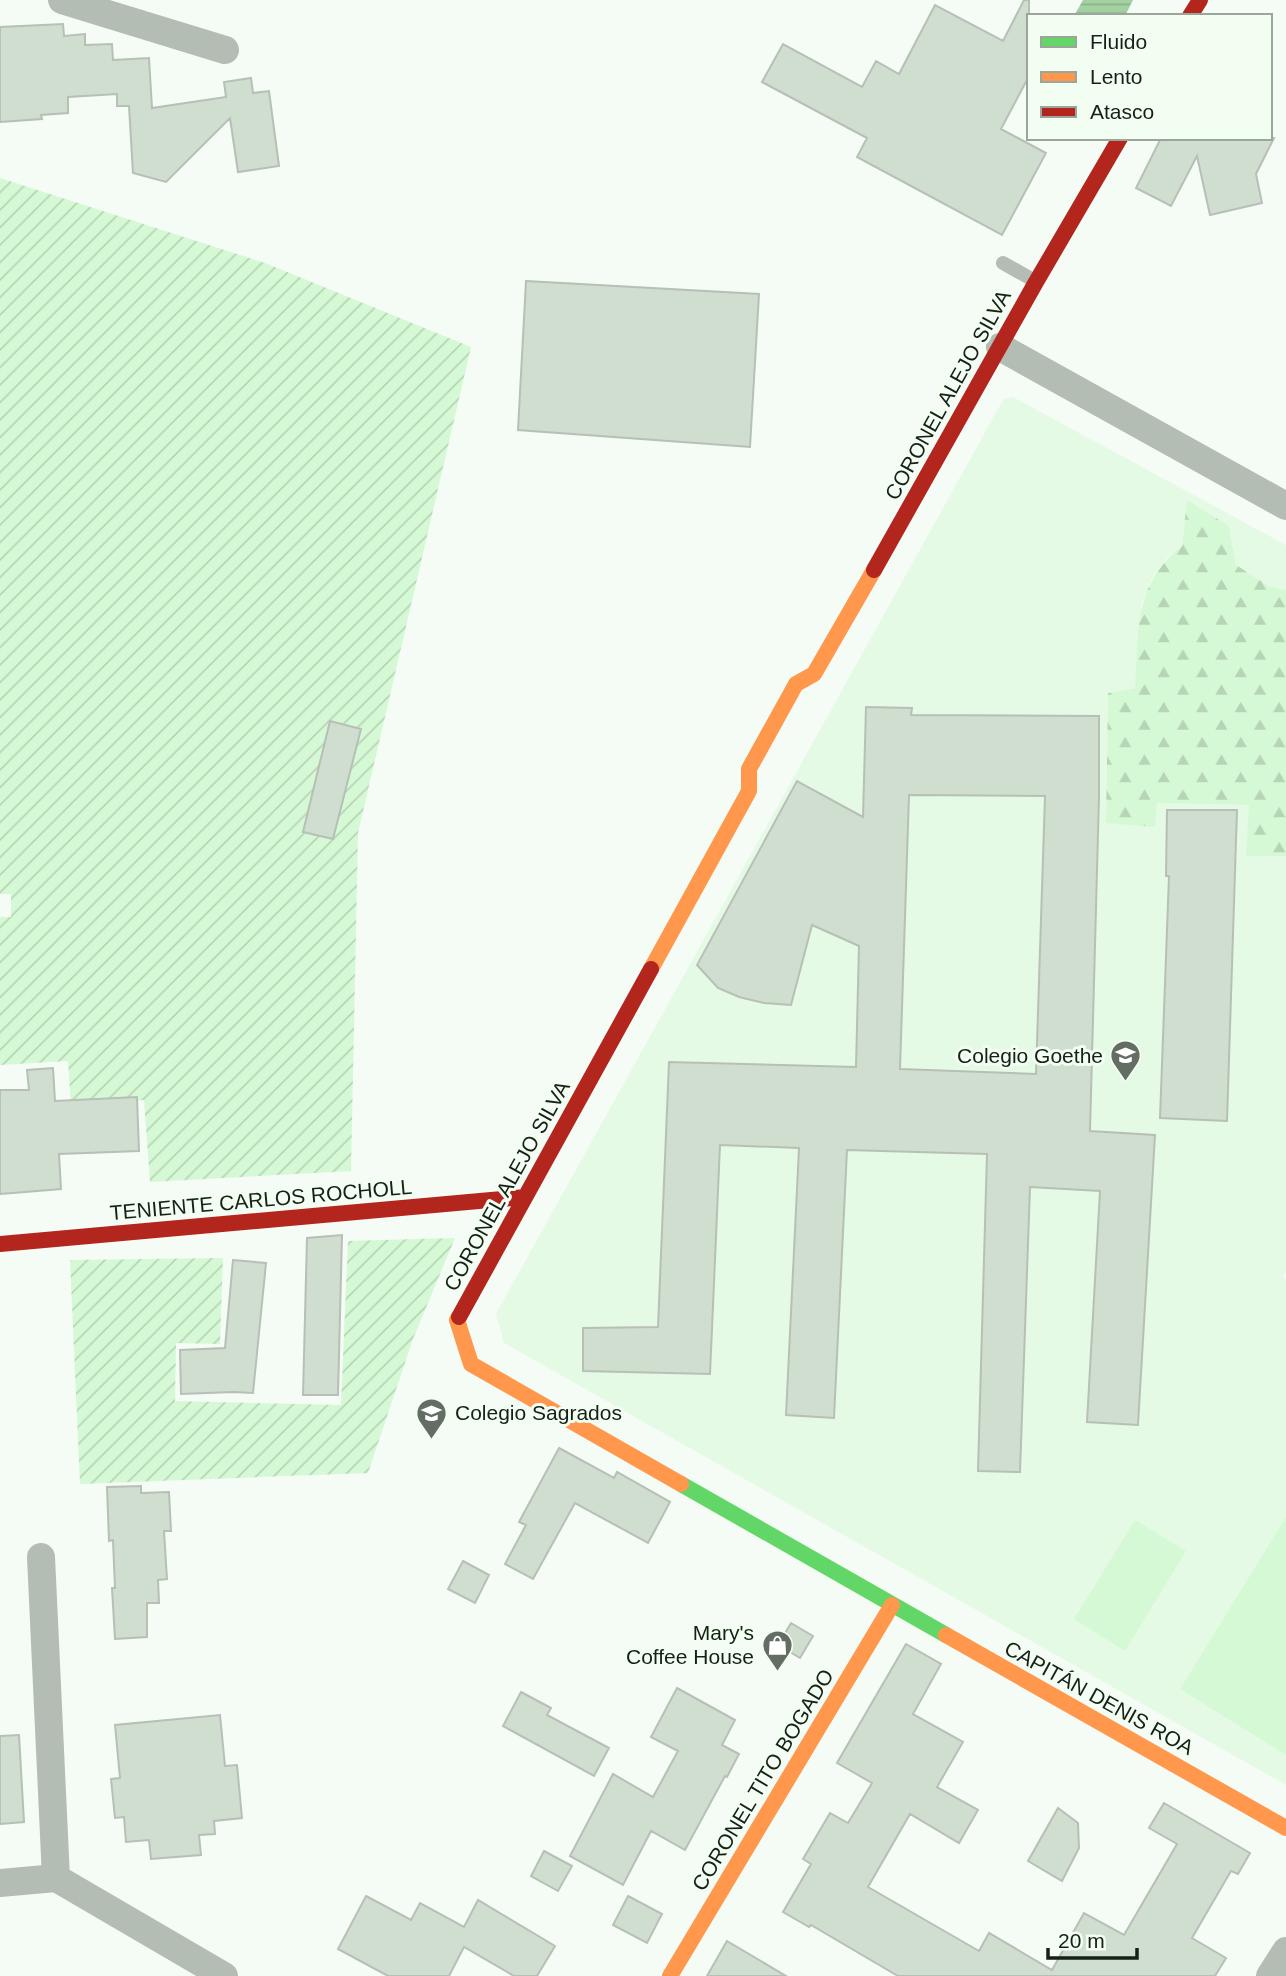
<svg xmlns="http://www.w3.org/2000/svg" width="1286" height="1976" viewBox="0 0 1286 1976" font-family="Helvetica,sans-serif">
	<defs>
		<pattern id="forest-firs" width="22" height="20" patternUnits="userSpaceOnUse" patternTransform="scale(1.75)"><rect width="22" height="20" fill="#d6f9d5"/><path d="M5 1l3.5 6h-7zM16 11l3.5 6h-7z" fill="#b7d5b6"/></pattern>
		<pattern id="garden-furrows" width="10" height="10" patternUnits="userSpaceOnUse" patternTransform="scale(1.75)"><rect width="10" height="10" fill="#d6f9d5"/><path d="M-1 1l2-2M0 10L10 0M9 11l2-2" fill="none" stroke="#b7d5b6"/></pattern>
		<pattern id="water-rules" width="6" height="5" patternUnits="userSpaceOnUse" patternTransform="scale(1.75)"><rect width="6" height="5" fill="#a3d1a2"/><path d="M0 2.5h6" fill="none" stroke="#8cb38b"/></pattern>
	</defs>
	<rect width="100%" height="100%" fill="#f5fbf5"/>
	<!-- built -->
	<path fill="#e4fae4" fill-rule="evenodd" d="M1013,397L1286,545V590L1269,586L1236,565L1229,526L1187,500L1182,546L1167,558L1152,578L1142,603L1135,688L1108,693L1106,822L1155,826L1157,803L1250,805L1246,856H1286V1272L1283,1277L1286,1279V1785L504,1343L496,1314L1003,400ZM866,707L911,708L900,1069L990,1072L987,1153L847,1150L833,1418L786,1415L799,1148L720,1145L710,1374L583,1371V1328L658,1327L669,1062L856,1067ZM953,715L1099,716V796L1036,1092L1045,796L952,795ZM1167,810L1237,811L1236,877L1166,876ZM1168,909L1234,911L1226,1121L1160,1118ZM1008,1126L1155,1136L1138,1425L1087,1421L1100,1191L1030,1187L1020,1472L978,1470L986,1187Z"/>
	<!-- forest -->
	<path fill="url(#forest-firs)" d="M1187,500L1229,526L1236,565L1269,586L1286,590V856H1246L1249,805L1157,803L1155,827L1106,823L1108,693L1135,688C1140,629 1132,586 1182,546Z"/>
	<!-- park -->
	<path fill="#d6f9d5" d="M1286,1517V1755L1180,1689Z
		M1135,1520L1186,1551L1125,1651L1074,1619Z"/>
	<!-- garden -->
	<path fill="url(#garden-furrows)" fill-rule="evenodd" d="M0,178L265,263L471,347L358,833L351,1171L150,1182L144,1100L71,1106L68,1061L0,1065V917H11V894H0ZM331,721L361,729L332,839L303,832Z
		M455,1238L413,1339L368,1473L80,1484L70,1260L223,1258L220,1344L176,1343L175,1401L341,1405L348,1241Z"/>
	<!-- water -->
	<path fill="url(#water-rules)" d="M1083,0H1133L1125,16H1074Z"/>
	<!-- building -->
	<path fill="#cfdece" stroke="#b7bfb7" stroke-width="2" fill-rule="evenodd" d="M1024,0H1029V76L1001,129L1046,153L1002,235L857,157L867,138L762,82L783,44L862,87L876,61L899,74L935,5L1003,41Z
		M63,24L64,36L85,34V45L112,44L113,60L149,58L152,108L226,97L224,82L251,78L253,93L269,91L279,166L238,172L230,118L166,182L133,173L129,106H117V94L68,97V113L41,115L42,119L0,122V27Z
		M1161,138H1274L1256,174L1262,203L1210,215L1197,156L1171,206L1136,188Z
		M526,281L759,294L750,447L518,430Z
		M866,707L912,708L911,715L1099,716V796L1090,1131L1155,1135L1138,1425L1087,1422L1100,1191L1030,1187L1020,1472L978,1471L987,1154L847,1150L834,1418L786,1415L799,1148L720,1145L710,1374L583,1371V1328L658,1327L669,1062L856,1067L859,946L812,925L791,1005L764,1003L739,997L718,988L697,965L797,781L863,817ZM909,795L1045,796L1036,1074L900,1069Z
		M330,721L361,729L333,839L303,832Z
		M1167,810H1237L1227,1121L1160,1118L1169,876H1166Z
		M53,1068L55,1101L137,1097L139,1151L59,1154L61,1189L0,1194V1090H29L27,1070Z
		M342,1235L338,1395H303L307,1238Z
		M233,1260L266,1263L253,1393L233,1392L181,1394L180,1350L225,1348Z
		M559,1448L614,1478L617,1472L670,1502L648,1543L575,1503L533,1579L505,1564L526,1525L519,1522Z
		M141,1486V1493L169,1492L171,1531H164L167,1579L158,1580L159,1603H147V1637L115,1639L112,1588H115L113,1540L109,1541L107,1487Z
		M463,1561L489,1575L475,1603L448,1589Z
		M791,1623L813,1636L800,1658L778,1645Z
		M906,1644L941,1664L913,1714L963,1742L937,1787L978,1810L959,1843L910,1814L868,1887L979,1951L989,1933L1052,1970L1084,1913L1124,1935L1177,1844L1149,1828L1164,1803L1250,1853L1238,1874L1231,1871L1192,1938L1226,1958L1215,1976H898L811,1925L809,1927L783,1912L811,1864L803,1859L830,1813L848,1823L872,1783L837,1763Z
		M677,1688L735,1720L722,1745L739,1754L727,1777L725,1776L685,1850L651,1831L623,1885L570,1856L613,1774L653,1797L678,1751L651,1737Z
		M521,1692L551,1708L547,1715L609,1748L594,1776L503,1726Z
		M220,1715L225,1766L237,1765L242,1818L214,1821L215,1834L199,1835L201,1855L151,1859L149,1840L126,1842L124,1817L115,1818L111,1779L120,1778L115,1725Z
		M19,1735L24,1822L0,1824V1736Z
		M1058,1808L1078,1823L1079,1848L1062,1881L1028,1861Z
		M544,1851L572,1866L558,1891L531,1876Z
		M366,1896L411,1920L420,1903L464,1927L478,1900L555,1946L537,1976H514L464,1947L449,1976H388L338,1949Z
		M628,1896L662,1914L647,1943L613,1925Z
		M727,1941L786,1976H707Z"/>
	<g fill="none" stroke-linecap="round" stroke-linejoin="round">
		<!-- lane -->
		<path stroke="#b4bdb4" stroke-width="14" d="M1003,263L1035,281"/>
		<!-- street -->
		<path stroke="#b4bdb4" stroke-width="28" d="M62,0L225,50
			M1000,347L1286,506
			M41,1557L56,1878
			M56,1878L224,1976
			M0,1883L56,1878
			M1270,1976L1286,1951"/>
		<!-- fast -->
		<path stroke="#63d668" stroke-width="16" d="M681,1484L946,1635"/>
		<!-- slow -->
		<path stroke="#ff974d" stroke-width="16" d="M651,969L749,791V769L796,684L814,674L874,570
			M459,1317L457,1320L471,1364L681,1484
			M946,1635L1286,1828
			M670,1976L892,1605"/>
		<!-- jam -->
		<path stroke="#b3261e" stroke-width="16" d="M1190,16L1200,0
			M874,570L1036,282L1120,138
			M0,1244L525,1197
			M459,1317L651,969"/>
	</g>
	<!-- icons -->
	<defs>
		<symbol id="school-pin" viewBox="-11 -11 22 30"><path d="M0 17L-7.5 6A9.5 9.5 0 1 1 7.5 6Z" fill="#646d64" stroke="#f3fef2"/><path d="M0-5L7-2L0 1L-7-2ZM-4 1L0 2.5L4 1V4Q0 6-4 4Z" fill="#fff"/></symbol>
		<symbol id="shop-pin" viewBox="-11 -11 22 30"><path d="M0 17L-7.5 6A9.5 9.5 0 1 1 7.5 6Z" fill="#646d64" stroke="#f3fef2"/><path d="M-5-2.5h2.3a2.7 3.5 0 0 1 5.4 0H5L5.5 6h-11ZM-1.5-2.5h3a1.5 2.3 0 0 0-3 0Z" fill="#fff"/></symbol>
	</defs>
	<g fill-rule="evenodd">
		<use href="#school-pin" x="1108" y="1038" width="35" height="47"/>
		<use href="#school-pin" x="414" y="1396" width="35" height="47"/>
		<use href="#shop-pin" x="760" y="1628" width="35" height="47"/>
	</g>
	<g text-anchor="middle" stroke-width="6" stroke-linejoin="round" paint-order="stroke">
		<!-- street labels -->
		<g font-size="21" fill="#162016" stroke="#f3fef2">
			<text transform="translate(948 395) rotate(-61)" y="7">CORONEL ALEJO SILVA</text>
			<text transform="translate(507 1186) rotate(-61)" y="7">CORONEL ALEJO SILVA</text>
			<text transform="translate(261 1200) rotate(-5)" y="7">TENIENTE CARLOS ROCHOLL</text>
			<text transform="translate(1099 1698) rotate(29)" y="7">CAPITÁN DENIS ROA</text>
			<text transform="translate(763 1780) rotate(-59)" y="7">CORONEL TITO BOGADO</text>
		</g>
		<!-- poi labels -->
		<g font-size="21" fill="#162016" stroke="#f3fef2" text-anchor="end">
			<text x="1103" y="1063">Colegio Goethe</text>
			<text x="455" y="1420" text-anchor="start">Colegio Sagrados</text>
			<text x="754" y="1640">Mary's<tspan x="754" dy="24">Coffee House</tspan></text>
		</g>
	</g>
	<!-- legend -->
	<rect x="1027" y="14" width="245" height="126" fill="#f3fef2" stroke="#9ba59a" stroke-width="2"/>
	<rect x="1041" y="37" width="35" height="10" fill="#63d668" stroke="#9ba59a" stroke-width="2"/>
	<text x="1090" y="49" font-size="21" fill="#162016">Fluido</text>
	<rect x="1041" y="72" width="35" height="10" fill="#ff974d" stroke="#9ba59a" stroke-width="2"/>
	<text x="1090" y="84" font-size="21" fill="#162016">Lento</text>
	<rect x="1041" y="107" width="35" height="10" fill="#b3261e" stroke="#9ba59a" stroke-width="2"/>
	<text x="1090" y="119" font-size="21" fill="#162016">Atasco</text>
	<!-- scale -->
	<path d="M1048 1948v10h89v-10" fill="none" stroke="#162016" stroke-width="3.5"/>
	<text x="1058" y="1948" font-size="21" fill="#162016" stroke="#f3fef2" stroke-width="5" paint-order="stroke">20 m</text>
</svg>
